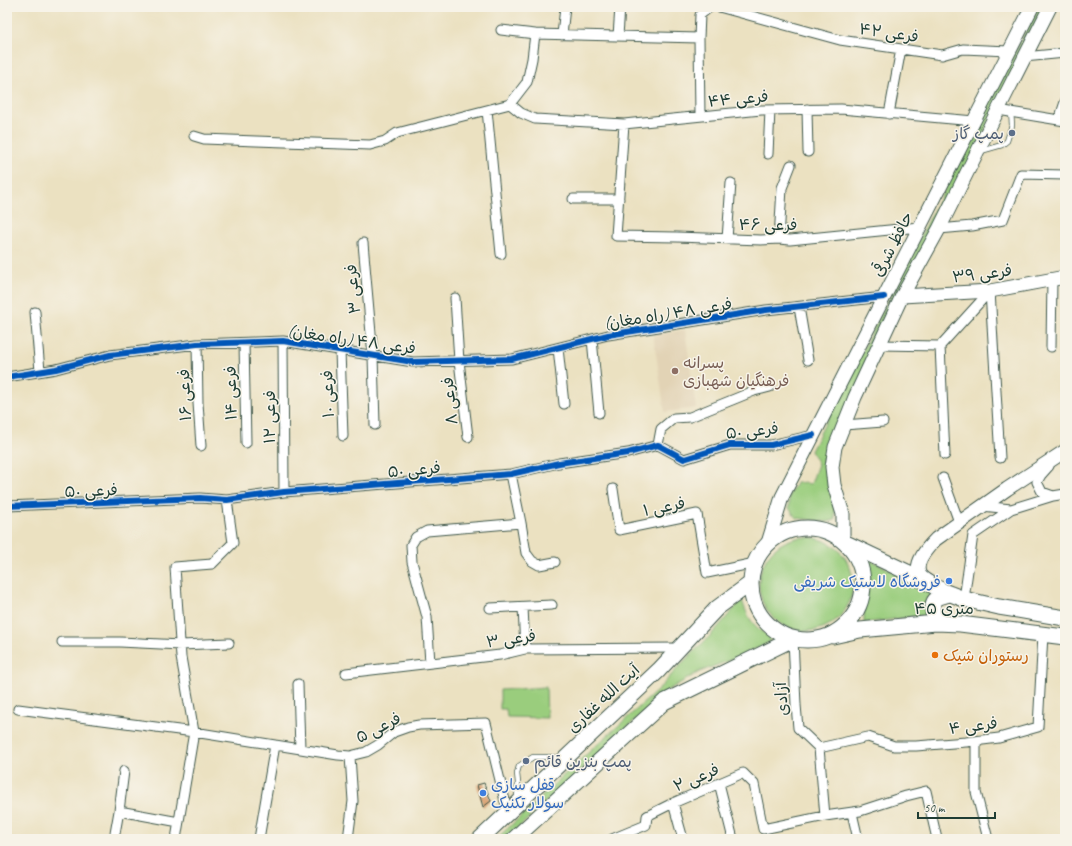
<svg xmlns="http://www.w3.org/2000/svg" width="1072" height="846" viewBox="0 0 1072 846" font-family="Caveat,'Playpen Sans Arabic',sans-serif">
	<rect width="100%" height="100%" fill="#f7f3e8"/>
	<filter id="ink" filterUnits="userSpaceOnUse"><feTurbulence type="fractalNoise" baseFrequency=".025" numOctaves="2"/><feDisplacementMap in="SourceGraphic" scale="8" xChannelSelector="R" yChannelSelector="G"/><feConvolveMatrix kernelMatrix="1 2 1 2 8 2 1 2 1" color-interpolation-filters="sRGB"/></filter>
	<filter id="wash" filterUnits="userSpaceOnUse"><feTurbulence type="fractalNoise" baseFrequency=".012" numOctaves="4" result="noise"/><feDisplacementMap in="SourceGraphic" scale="16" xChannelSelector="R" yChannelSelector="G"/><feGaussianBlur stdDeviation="0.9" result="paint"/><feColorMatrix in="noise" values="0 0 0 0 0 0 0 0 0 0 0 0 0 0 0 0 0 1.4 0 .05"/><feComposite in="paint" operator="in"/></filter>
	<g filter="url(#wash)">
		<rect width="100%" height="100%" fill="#ebe1c1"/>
		<!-- built -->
		<path fill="#e2d3b5" d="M685,330L696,408L665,412L653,334Z"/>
		<!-- green -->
		<path fill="#9acd7d" stroke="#5c8558" d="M1038,7H1046L830,443L826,471L835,511V520L827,522L796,518L789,508V495L797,482L811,484L818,464L811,451Z
			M759 584a47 47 0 1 1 94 0a47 47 0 1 1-94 0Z
			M865,557L934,592C924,599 924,603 926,615L864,623Z
			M742,600C748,619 753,626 770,637V642L738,657L699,672L668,690L506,839H496L529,809L568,771L657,691L684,661L709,637Z
			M546,687L547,718L507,717L506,709H500V690Z"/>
		<g id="blocks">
			<!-- building -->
			<path fill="#d89b69" d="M484,783L491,801L483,807L477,785Z"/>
		</g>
	</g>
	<g filter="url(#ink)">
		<use href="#blocks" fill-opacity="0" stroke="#3e5649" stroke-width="1"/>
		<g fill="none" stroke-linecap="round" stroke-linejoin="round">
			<defs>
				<path id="lane" d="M981,151L1002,145L1007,141L1012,125L1011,112
					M517,798L518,783L517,773L519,766L533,757H552L560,759"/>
				<path id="street" d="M719,7L840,40L942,55L963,49L1009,51
					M501,30L535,34L699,38
					M562,35L565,7
					M618,36L620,7
					M1024,57L1065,53
					M510,104L521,113L535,119L624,124L761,110L841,109L974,121
					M807,109L808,152
					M487,110L501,254
					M998,110L1065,121
					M889,114L901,49
					M700,116L699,38L700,15L710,7
					M1059,120L1065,102
					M624,124L616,236L677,237L761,240L779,239L790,240L919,227
					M194,136L204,139L256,141L370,145L385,141L397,133L510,104L527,82L532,59L535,34
					M768,154L770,110
					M573,199H619
					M939,229L972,226L1003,220L1021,174L1065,175
					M727,239L731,183
					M779,239L782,188L791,165
					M363,243L373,356L375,425
					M990,291L1000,458
					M455,298L459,361L468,437
					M799,307L808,360
					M35,312L40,371
					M592,339L599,413
					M283,341L284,492
					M244,343L246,443
					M197,344L198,403L201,446
					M880,345L940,346L990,291
					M940,346L945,455
					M1051,347L1052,279
					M558,348L564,404
					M340,351L343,436
					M7,377L56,369L110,355L197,344L283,341L413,362L512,359L608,335L766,310L884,297
					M844,425L883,422
					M658,445L661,429L674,418L690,417L737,398L754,391L770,387
					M1049,466L1041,475L1037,482L1042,492L1053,496
					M511,474L521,523L526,553L532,561L539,565L555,562
					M943,478L959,522
					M613,489L619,530L697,514L707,573L755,563
					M7,506L200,498L227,500L284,492L511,474L559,463L628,453L658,445L684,459L730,445H771L813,435
					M982,506L1011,509L1053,496L1065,494
					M964,599L973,535L1011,509
					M523,607L525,649
					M490,608L552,605
					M793,639L796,705L798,728L819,748
					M62,642H120L181,645L229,643
					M430,663L427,617L412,562L411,545L416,537L427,531L521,523
					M346,673L500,655L525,649L680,648
					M298,684L300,749
					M18,709L194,732L338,755L350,756L366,752L378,745L394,732L408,727L419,725L486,723L508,813
					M976,741V792L988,839
					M819,748L868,737L894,746H916L966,742L999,738L1038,727L1043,634
					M819,748L825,816
					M719,783L733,839
					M673,803L683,839
					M119,811L179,822
					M852,813L858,839
					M114,839L119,811L124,771
					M176,839L194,732L181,657L175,567L212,564L233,543L227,500
					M259,839L275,745
					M348,839L353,801L350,756
					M612,839L646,825L647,816L673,803L743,773L754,784L763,829L825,816L860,811L906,796L926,791L937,839"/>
				<path id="secondary" d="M902,296L990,291L1065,277
					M843,541V514L834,485L832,467L835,447L855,397L902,296L939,229L998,110L1050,7
					M768,543L782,497L1032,7
					M930,583C927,581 922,578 920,575C913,563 928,547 936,539L1007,489L1065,451"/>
				<path id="primary" d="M751 584a56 56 0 1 1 112 0a56 56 0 1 1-112 0Z
					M848,544L907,572L943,591L964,599L999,607L1065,618
					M943,623L934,617C930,600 935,597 951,594
					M833,636L860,630L936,623L960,624L1065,637
					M480,839L659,670L717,608L751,583
					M514,839L664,702L793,639"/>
			</defs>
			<!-- lane casing -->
			<use href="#lane" stroke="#3e5649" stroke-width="6"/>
			<!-- street casing -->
			<use href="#street" stroke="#3e5649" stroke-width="11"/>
			<!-- secondary casing -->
			<use href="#secondary" stroke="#3e5649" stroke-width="15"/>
			<!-- primary casing -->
			<use href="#primary" stroke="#3e5649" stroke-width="17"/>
			<!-- lane -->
			<use href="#lane" stroke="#fff" stroke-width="4.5"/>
			<!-- street -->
			<use href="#street" stroke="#fff" stroke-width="9"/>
			<!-- secondary -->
			<use href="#secondary" stroke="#fff" stroke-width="13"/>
			<!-- primary -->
			<use href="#primary" stroke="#fff" stroke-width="15"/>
			<defs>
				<path id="cycleway" d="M7,377L56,369L110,355L197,344L283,341L413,362L512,359L608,335L766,310L884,297
					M7,506L200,498L227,500L284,492L511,474L559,463L628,453L658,445L684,459L730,445H771L813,435"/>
			</defs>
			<!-- cycleway casing -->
			<use href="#cycleway" stroke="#f7f3e8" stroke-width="8"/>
			<!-- cycleway -->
			<use href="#cycleway" stroke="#0057b8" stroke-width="6"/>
		</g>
	</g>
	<!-- markers -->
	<g fill="#5c6f8a" stroke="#f7f3e8" stroke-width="1.5">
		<circle cx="1012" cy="133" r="4"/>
		<circle cx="526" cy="761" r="4"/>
	</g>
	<circle fill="#8d6e63" stroke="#f7f3e8" stroke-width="1.5" cx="675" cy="371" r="4"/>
	<g fill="#3f7fe0" stroke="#f7f3e8" stroke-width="1.5">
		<circle cx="949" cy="581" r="4"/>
		<circle cx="483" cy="793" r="4"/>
	</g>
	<circle fill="#e8710a" stroke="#f7f3e8" stroke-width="1.5" cx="935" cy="655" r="4"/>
	<g text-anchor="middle" stroke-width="3" stroke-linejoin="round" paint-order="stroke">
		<!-- street labels -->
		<g font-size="16" fill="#1f3d34" stroke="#f7f3e8">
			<text transform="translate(889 32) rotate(8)" y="6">فرعی ۴۲</text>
			<text transform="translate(738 98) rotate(-5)" y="6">فرعی ۴۴</text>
			<text x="768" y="230">فرعی ۴۶</text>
			<text transform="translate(892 244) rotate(-63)" y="6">حافظ شرقی</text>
			<text transform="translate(982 273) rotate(-7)" y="6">فرعی ۳۹</text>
			<text transform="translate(352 289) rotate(-95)" y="6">فرعی ۳</text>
			<text transform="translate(668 313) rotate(-9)" y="6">فرعی ۴۸ (راه مغان)</text>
			<text transform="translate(352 339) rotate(8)" y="6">فرعی ۴۸ (راه مغان)</text>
			<text transform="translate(230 393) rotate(-91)" y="6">فرعی ۱۴</text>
			<text transform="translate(327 394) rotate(-92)" y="6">فرعی ۱۰</text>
			<text transform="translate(184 395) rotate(-92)" y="6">فرعی ۱۶</text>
			<text transform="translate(449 401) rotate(-96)" y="6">فرعی ۸</text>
			<text transform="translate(269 417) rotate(-90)" y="6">فرعی ۱۲</text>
			<text transform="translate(752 430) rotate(-6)" y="6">فرعی ۵۰</text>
			<text transform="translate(414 469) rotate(-5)" y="6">فرعی ۵۰</text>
			<text transform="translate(91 490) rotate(-2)" y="6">فرعی ۵۰</text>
			<text transform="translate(664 506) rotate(-11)" y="6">فرعی ۱</text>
			<text x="944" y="614">۴۵ متری</text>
			<text transform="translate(511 638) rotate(-8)" y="6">فرعی ۳</text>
			<text transform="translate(603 698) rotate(-43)" y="6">آیت الله غفاری</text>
			<text transform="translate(781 699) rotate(-94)" y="6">آزادی</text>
			<text transform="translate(973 725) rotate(-7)" y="6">فرعی ۴</text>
			<text transform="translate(378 727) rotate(-27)" y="6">فرعی ۵</text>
			<text transform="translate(696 777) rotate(-23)" y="6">فرعی ۲</text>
		</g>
		<!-- service labels -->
		<g font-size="16" fill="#4e5e75" stroke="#f7f3e8" text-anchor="end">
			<text x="1004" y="139">پمپ گاز</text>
			<text x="534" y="767" text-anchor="start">پمپ بنزین قائم</text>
		</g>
		<!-- education labels -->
		<g font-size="16" fill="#785e54" stroke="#f7f3e8" text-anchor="start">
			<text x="683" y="368">پسرانه<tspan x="683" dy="18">فرهنگیان شهبازی</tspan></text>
		</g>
		<!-- shop labels -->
		<g font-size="16" fill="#366cbe" stroke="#f7f3e8" text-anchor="end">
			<text x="941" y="587">فروشگاه لاستیک شریفی</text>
			<text x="491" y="790" text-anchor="start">قفل سازی<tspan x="491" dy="18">سولار تکنیک</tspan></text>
		</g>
		<!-- food labels -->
		<g font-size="16" fill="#c56008" stroke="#f7f3e8" text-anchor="start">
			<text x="943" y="661">رستوران شیک</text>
		</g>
	</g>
	<!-- margin -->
	<rect width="1072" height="846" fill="none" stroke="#f7f3e8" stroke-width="24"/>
	<!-- scale -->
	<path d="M918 812v6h77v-6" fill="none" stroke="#1f3d34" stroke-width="2"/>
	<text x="924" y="812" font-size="12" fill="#1f3d34" stroke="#f7f3e8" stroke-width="3" paint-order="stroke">50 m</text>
</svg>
